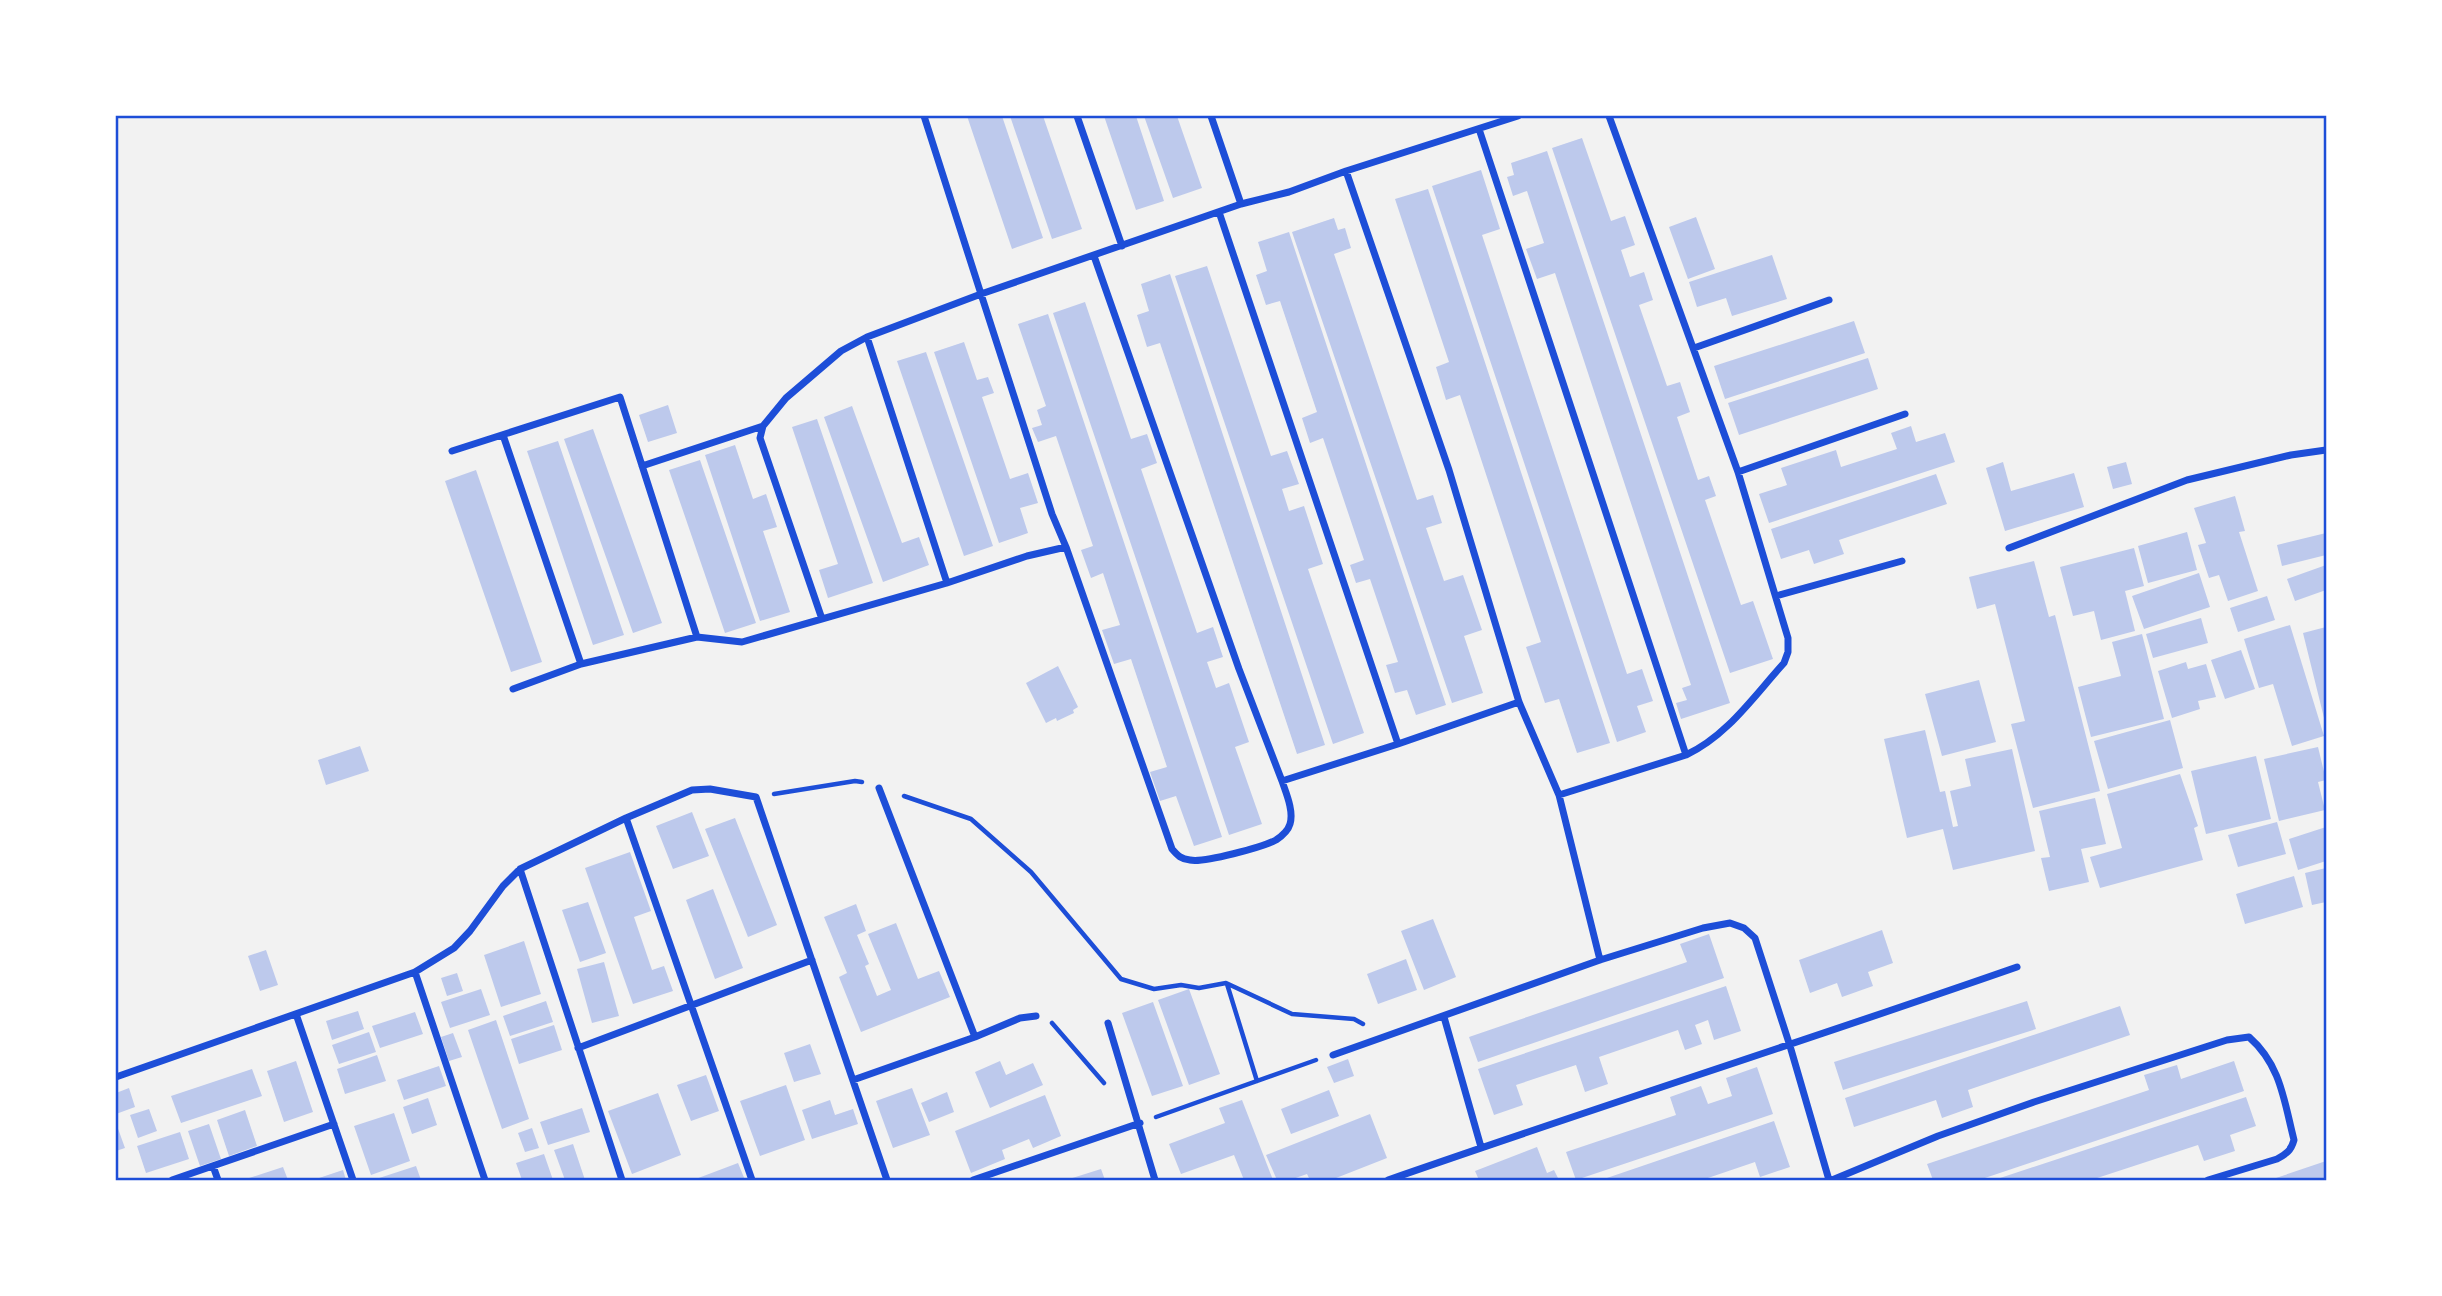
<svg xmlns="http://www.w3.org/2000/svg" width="2442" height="1296" viewBox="0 0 2442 1296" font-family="Merriweather,serif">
	<rect width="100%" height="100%" fill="#f2f2f2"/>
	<!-- building -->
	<path fill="#bdc9ec" d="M967,116H1002L1043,238L1012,249Z
		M1010,116H1043L1082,229L1052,239Z
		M1104,116H1136L1164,201L1136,210Z
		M1144,116H1177L1202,188L1173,198Z
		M1582,138L1611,221L1625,216L1635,245L1621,250L1630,277L1644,272L1653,300L1639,305L1667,386L1680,382L1690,412L1677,417L1698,480L1709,476L1716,496L1705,500L1741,605L1753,601L1773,659L1730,673L1552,148Z
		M1547,151L1730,703L1681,719L1676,703L1687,700L1682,688L1691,685L1555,273L1537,279L1526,249L1544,243L1527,191L1513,196L1507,177L1514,175L1511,163Z
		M1481,170L1500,229L1482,235L1627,674L1642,669L1653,701L1637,706L1646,732L1617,742L1432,186Z
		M1428,189L1610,743L1577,753L1559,699L1545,703L1526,647L1541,642L1460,395L1446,400L1436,367L1449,362L1395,199Z
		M1696,217L1715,269L1688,279L1669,227Z
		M1334,218L1338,230L1345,228L1351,248L1334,254L1417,500L1433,495L1442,523L1426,528L1444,581L1463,575L1482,630L1464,636L1483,693L1452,703L1292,232Z
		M1289,232L1446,705L1416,715L1407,690L1395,693L1386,665L1398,662L1370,579L1356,583L1350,565L1364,560L1323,438L1310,443L1302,418L1317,412L1280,301L1266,305L1256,275L1267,271L1258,242Z
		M1772,255L1787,299L1732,316L1726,298L1697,307L1689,282Z
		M1207,266L1271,456L1287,451L1299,484L1282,489L1289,511L1304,506L1323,564L1308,569L1364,733L1333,744L1175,276Z
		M1170,274L1325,745L1297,754L1160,343L1147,347L1137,315L1149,311L1141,284Z
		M1085,302L1131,439L1147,434L1157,463L1141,469L1197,633L1213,627L1223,657L1207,662L1216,688L1229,683L1249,742L1235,747L1262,824L1229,835L1053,313Z
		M1048,314L1222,837L1194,846L1176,796L1160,801L1150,772L1167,767L1131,659L1114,664L1102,630L1120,625L1103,573L1091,578L1081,550L1093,546L1056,436L1038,442L1032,428L1042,425L1037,410L1046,406L1018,324Z
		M1854,321L1865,353L1725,399L1714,366Z
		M964,342L977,380L988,377L994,393L982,397L1010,479L1028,473L1038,503L1020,508L1028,533L999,543L934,352Z
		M926,352L993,546L964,556L897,361Z
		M1868,358L1878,389L1739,435L1728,403Z
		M668,405L677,433L648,442L639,415Z
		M852,406L902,543L919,537L929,565L883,582L824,417Z
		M817,419L873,583L828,598L819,570L838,564L792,427Z
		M1911,426L1916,442L1945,433L1955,462L1769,523L1759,494L1787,485L1781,468L1836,450L1841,467L1897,449L1891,433Z
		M593,429L662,623L633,633L564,439Z
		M558,441L624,635L593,645L527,451Z
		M735,445L753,499L766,494L777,527L763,531L790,612L760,621L705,455Z
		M700,460L756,623L725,633L669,470Z
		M2003,462L2011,491L2074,473L2084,507L2005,531L1986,468Z
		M2126,462L2132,484L2113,489L2107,467Z
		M476,470L542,662L511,672L445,481Z
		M1936,474L1947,504L1839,540L1844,554L1814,564L1809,550L1781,559L1771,529Z
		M2235,496L2245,531L2239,532L2258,591L2228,601L2219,575L2209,578L2198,545L2206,543L2194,508Z
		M2187,532L2197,570L2148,583L2138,546Z
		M2326,533V555L2282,566L2277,545Z
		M2134,548L2144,586L2125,591L2135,631L2101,640L2094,611L2073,616L2060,567Z
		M2034,561L2049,617L2055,615L2100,791L2033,808L2011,724L2025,721L1995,604L1977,609L1969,577Z
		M2326,565V590L2295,601L2287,579Z
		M2199,573L2210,607L2144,629L2132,596Z
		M2267,596L2275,620L2238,632L2230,608Z
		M2201,618L2208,643L2153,658L2146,634Z
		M2290,625L2324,736L2292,746L2273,684L2259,688L2244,639Z
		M2326,627V726L2303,633Z
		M2142,634L2164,719L2091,737L2078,687L2121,676L2112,642Z
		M2241,650L2255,689L2225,699L2211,660Z
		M2186,662L2188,669L2206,664L2216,697L2198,701L2200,709L2172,718L2158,671Z
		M1058,666L1078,707L1073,710L1074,713L1057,721L1056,718L1046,723L1026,683Z
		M1979,680L1996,742L1942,756L1925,694Z
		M2170,720L2183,768L2108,789L2094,741Z
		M1925,730L1940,792L1945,791L1953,827L1958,826L1950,791L1971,786L1965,759L2012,749L2035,851L1953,870L1943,829L1907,838L1884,739Z
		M360,746L369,771L326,785L318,760Z
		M2318,747L2326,780L2318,782L2325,810L2279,821L2264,759Z
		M2256,756L2271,819L2206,834L2191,771Z
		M2180,774L2198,826L2194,828L2203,860L2100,888L2090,857L2122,848L2107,794Z
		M2095,798L2106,844L2081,849L2089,882L2049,891L2041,858L2050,857L2039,811Z
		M692,812L709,856L673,869L656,826Z
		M735,818L777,925L748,937L705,829Z
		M2277,822L2286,854L2238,867L2228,835Z
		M2326,827V861L2298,870L2289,839Z
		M630,852L651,911L634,917L652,970L664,966L673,991L633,1004L585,868Z
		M2326,868V902L2312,905L2305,873Z
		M2294,876L2303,907L2245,924L2236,894Z
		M713,889L743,968L715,979L686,900Z
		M588,902L606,953L580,962L562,910Z
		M856,904L866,931L857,935L869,964L865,966L877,996L891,990L868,934L896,923L918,979L939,971L950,997L861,1032L839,977L847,973L824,917Z
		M1433,919L1456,977L1424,990L1401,931Z
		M1882,930L1893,963L1868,972L1873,986L1842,997L1837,983L1810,993L1799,960Z
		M1709,934L1724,978L1478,1062L1469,1037L1687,962L1680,944Z
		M524,941L541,994L501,1007L484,955Z
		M266,950L278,985L260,991L248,956Z
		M1406,959L1417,990L1378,1004L1367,974Z
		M604,962L619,1016L592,1023L577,969Z
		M457,973L463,991L447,996L441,978Z
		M1726,986L1741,1031L1714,1040L1708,1020L1695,1025L1702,1044L1685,1050L1678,1030L1599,1057L1608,1084L1585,1092L1576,1065L1516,1085L1523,1105L1494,1115L1478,1069Z
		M481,989L490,1015L450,1028L441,1002Z
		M1189,989L1220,1074L1189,1085L1158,1000Z
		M546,1001L553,1022L510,1036L503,1016Z
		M2027,1001L2036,1029L1843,1090L1834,1062Z
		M1153,1002L1183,1086L1152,1096L1122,1013Z
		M2120,1006L2130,1035L1968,1090L1973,1107L1942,1118L1936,1100L1854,1127L1845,1098Z
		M358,1011L364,1029L332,1040L326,1021Z
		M415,1012L423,1034L380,1048L372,1026Z
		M496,1020L529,1119L502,1129L468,1030Z
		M554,1025L562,1050L519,1064L511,1039Z
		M369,1032L376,1052L339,1064L332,1045Z
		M453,1033L462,1057L449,1061L441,1037Z
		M810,1044L821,1074L794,1082L784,1053Z
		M377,1055L386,1081L345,1094L337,1069Z
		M1348,1059L1354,1076L1334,1083L1327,1067Z
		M296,1061L313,1112L284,1122L267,1071Z
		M1000,1061L1006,1075L1033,1063L1043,1085L990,1108L975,1072Z
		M2234,1061L2244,1091L1979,1180H1933L1927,1164L2149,1090L2144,1075L2177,1065L2181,1079Z
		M439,1066L446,1086L404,1100L397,1080Z
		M1757,1067L1773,1114L1576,1180L1566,1152L1676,1115L1670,1097L1701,1086L1708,1104L1732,1096L1726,1078Z
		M252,1069L262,1096L181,1123L171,1096Z
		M706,1075L719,1111L691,1121L677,1085Z
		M786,1085L805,1140L760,1156L740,1101Z
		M129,1088L135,1107L116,1114V1093Z
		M912,1088L930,1135L893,1148L876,1101Z
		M1329,1090L1339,1116L1291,1134L1281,1109Z
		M947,1092L954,1112L929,1122L921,1103Z
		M658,1093L681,1155L632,1174L608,1111Z
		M1045,1095L1061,1136L1033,1148L1029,1139L1002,1150L1005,1159L971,1173L955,1131Z
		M2246,1097L2256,1126L2230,1135L2235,1151L2204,1161L2198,1145L2091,1180H1994Z
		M428,1098L437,1125L412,1134L403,1107Z
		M830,1100L835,1115L853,1109L858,1124L812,1139L802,1110Z
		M1242,1100L1273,1180H1244L1234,1155L1181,1174L1169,1144L1225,1123L1219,1108Z
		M582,1108L590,1132L548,1145L540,1122Z
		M149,1109L157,1131L138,1138L130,1115Z
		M245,1110L257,1146L229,1156L217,1120Z
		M394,1113L410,1161L371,1175L354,1126Z
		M1370,1114L1387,1158L1331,1180H1310L1307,1174L1290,1180H1277L1266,1155Z
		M1774,1121L1790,1167L1760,1177L1755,1162L1702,1180H1601Z
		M116,1123L125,1148L116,1151Z
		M209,1124L221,1159L200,1166L188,1131Z
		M532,1128L539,1148L525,1152L518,1133Z
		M180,1132L189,1159L146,1173L137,1146Z
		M573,1144L585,1180H565L554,1150Z
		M1537,1147L1547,1173L1554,1170L1559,1180H1479L1475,1171Z
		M544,1154L553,1180H522L516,1163Z
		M2326,1161V1180H2270Z
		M738,1163L745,1180H693Z
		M416,1166L421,1180H373Z
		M283,1167L288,1180H243Z
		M1101,1169L1105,1180H1066Z
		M343,1170L346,1180H313Z"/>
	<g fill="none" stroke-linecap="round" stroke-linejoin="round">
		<!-- path -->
		<path stroke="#1d4ed8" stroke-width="4.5" d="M774,794L855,781L862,782
			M904,796L971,819L1031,872L1121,979L1154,989L1181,985L1199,988L1226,983L1292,1014L1354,1019L1363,1024
			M1227,984L1257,1081
			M1052,1023L1104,1083
			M1156,1117L1316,1060"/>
		<!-- minor -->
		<path stroke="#1d4ed8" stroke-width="7" d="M1077,116L1122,246
			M1211,116L1241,204
			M1479,129L1686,755
			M1346,171L1518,116
			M1219,212L1398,744
			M1094,256L1239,669L1282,781L1398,744L1519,702
			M867,337L947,583
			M1694,348L1829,300
			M503,435L581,664
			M452,451L620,397L697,637
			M642,466L763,426
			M1738,472L1905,414
			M1066,547L1172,849C1178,856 1181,859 1190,860C1204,863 1263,847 1276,840C1282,836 1288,831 1290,824C1294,811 1286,793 1282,781
			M2009,548L2187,480L2291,455L2326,450
			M1776,596L1902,561
			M822,619L760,438L763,426L786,398L841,351L867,337L981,294L924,116
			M513,689L581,664L697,637L742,642L947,583L1027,556L1066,547L1052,514L981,294L1241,204L1289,192L1346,171L1449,470L1519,702L1559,795L1600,960
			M879,788L975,1037
			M1559,795L1686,755C1727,736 1754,696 1784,663L1788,652V638L1738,472L1609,116
			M626,818L752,1180
			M520,869L622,1180
			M415,972L485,1180
			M296,1014L353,1180
			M1444,1017L1481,1147
			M1108,1023L1155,1180
			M578,1048L812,960
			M1333,1055L1600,960L1703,928L1730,923L1744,928L1755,938L1790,1046L1829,1180
			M116,1077L415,972L454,948L470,931L503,886L520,869L626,818L692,790L710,789L756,797L887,1180
			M853,1080L975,1037L1020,1018L1036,1016
			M213,1166L218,1180
			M172,1180L334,1124
			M973,1180L1140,1123
			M1388,1180C1597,1107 1808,1040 2017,967
			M1832,1180L1938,1136L2034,1102L2227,1040L2249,1037C2281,1065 2284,1101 2294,1140C2291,1151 2286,1154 2277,1159L2208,1180"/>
	</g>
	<!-- border -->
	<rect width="2442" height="1296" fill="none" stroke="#ffffff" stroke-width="234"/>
	<rect x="117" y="117" width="2208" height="1062" fill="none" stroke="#1d4ed8" stroke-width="2.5"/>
</svg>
